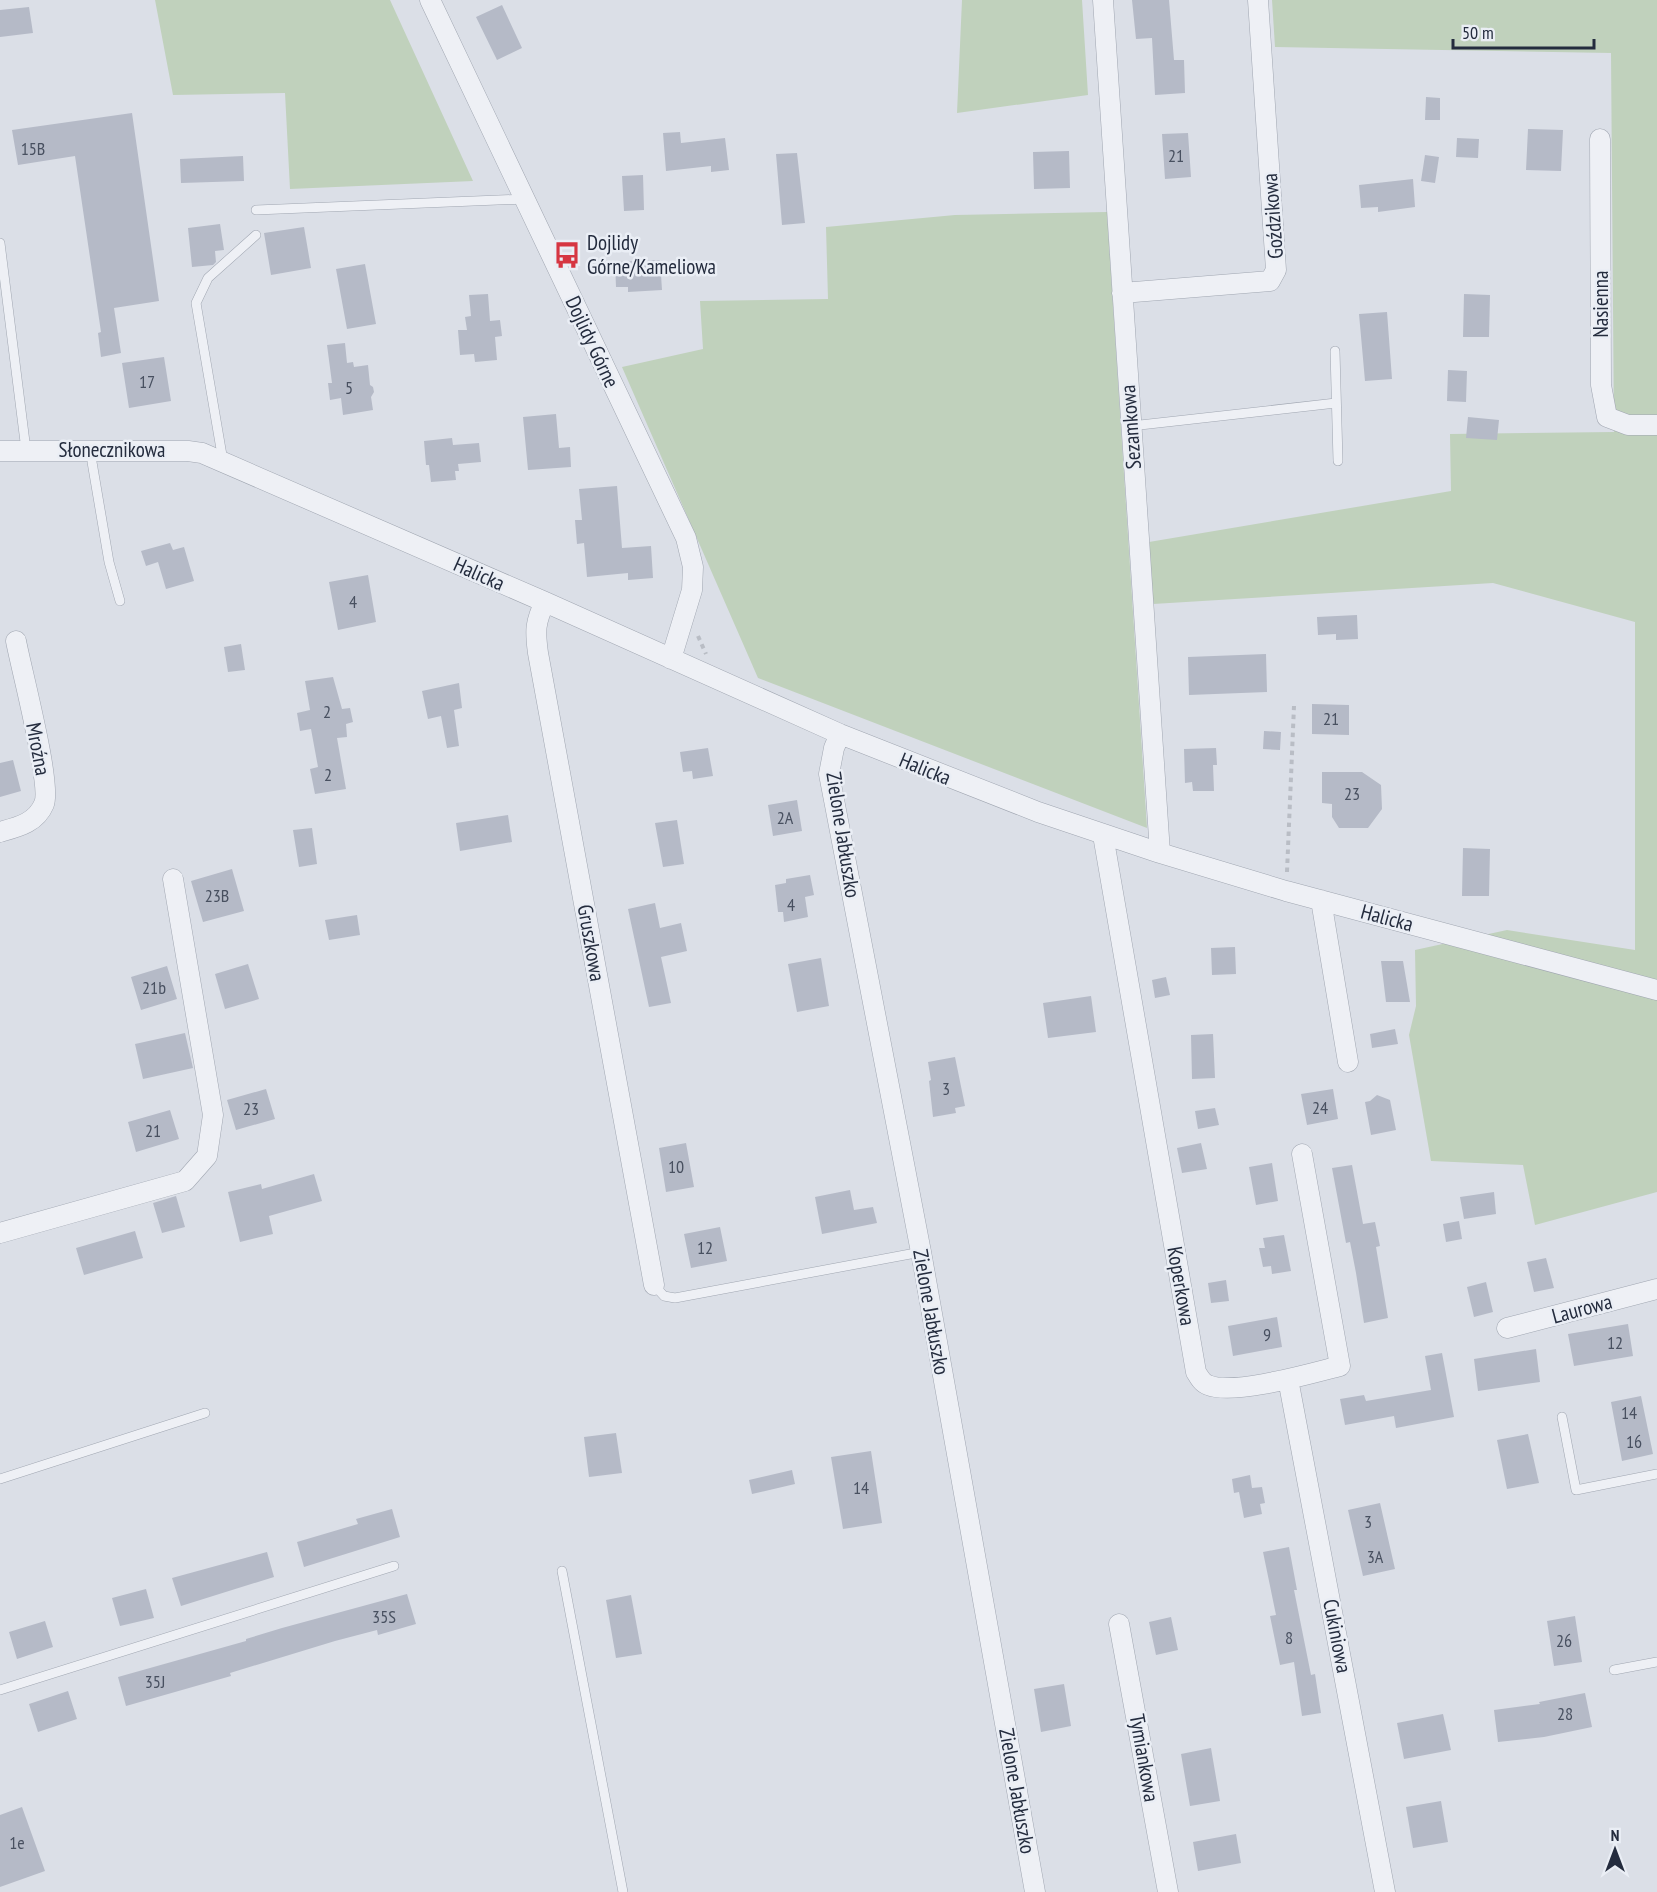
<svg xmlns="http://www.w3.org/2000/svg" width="1657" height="1892" viewBox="0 0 1657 1892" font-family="'PT Sans Narrow',sans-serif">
	<rect width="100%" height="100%" fill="#dbdfe7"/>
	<!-- green -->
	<path fill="#c0d1bc" d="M155,0H390L473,181L290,189L285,93L173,95Z
		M962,0H1082L1088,95L957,113Z
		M1272,0H1657V1192L1535,1225L1523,1165L1431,1161L1409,1035L1416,1006L1415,950L1507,930L1635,950V622L1493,583L1153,604L1149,542L1451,491L1450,434L1614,432L1611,53L1275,47Z
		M1107,212L1147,828L758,678L622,367L703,349L700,301L828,299L826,227L955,215Z"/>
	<!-- building -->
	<path fill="#b5bac7" d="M1132,0H1169L1174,60H1184L1185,93L1155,95L1152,38L1136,39Z
		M502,5L522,48L497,60L476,17Z
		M29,7L33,33L0,37V10Z
		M1426,97L1440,98V120H1425Z
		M132,113L159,301L114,308L121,353L101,357L98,333L101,332L75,156L18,165L12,130Z
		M1528,129L1563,130L1561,171L1526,170Z
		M680,132L681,143L725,138L729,170L711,172V166L666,171L663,133Z
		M1188,133L1191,177L1165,179L1162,134Z
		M1457,138L1479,139L1478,158L1456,157Z
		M1069,151L1070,188L1034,189L1033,152Z
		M797,153L805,223L782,225L776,154Z
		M1425,155L1439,157L1435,183L1421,181Z
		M243,156L244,181L181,183L180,159Z
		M643,175L644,210L624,211L622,176Z
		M1413,179L1415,207L1378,212V207L1361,208L1359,185Z
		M220,224L224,250L215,251L216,262L213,265L192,267L188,228Z
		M304,227L311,268L271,275L264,233Z
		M660,260L662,290L628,292V287H616L615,262Z
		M365,264L376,324L347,329L336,269Z
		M488,294L490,321L500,320L502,336L495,337L497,360L475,362L474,354L460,355L458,330H467L465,317L471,316L469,295Z
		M1464,294L1490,295L1489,337H1463Z
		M1387,312L1392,379L1365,381L1359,314Z
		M345,343L347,363L353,362L354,367L368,365L370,385L373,387L374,392L371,397L373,410L343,415L341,398L330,400L328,383H332L327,345Z
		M164,357L171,401L129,408L122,363Z
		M1448,370L1467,371L1466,402L1447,401Z
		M556,414L559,448L570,447L571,467L528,470L523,417Z
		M1468,417L1499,420L1497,440L1466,438Z
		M452,438L453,445L479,443L481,462L458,464L459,471H455L456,480L431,482L429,465H426L424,441Z
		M617,486L622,548L651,546L653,578L628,580V573L587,577L584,543L577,544L575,520H582L579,489Z
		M170,543L173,550L184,547L194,581L166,589L158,562L146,566L141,551Z
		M368,575L376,622L338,630L329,582Z
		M1357,615L1358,639L1336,640V634L1318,635L1317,617Z
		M241,644L245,670L228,672L224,647Z
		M1266,654L1267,692L1189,695L1188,657Z
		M333,677L342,709L350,708L353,722L346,724L347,737L337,738L346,789L315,794L310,769L318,767L311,729L300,731L297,713L310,710L305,681Z
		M459,683L462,708L454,710L459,746L447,748L441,716L428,719L422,691Z
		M1312,704L1349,705V735L1312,734Z
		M1264,731L1281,732L1280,750L1263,749Z
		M708,748L713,776L693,779L692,771L683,772L680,752Z
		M1216,748L1217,765H1213L1214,791H1193L1192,782L1185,783L1184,749Z
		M13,760L21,791L0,797V763Z
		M1322,772H1362L1381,785L1382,809L1368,828H1339L1332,817V804L1322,803Z
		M797,800L802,831L773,836L768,805Z
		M508,815L512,842L460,851L456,823Z
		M677,820L684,864L663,867L655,823Z
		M312,828L317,864L299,867L293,830Z
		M1463,848L1490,849L1489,896H1462Z
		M232,869L244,911L203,922L191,881Z
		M810,875L814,895L805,897L808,917L784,922L783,912H778L775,885L786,883V879Z
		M655,903L660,928L681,923L687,951L661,957L671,1003L649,1007L628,909Z
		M357,915L360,935L329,940L325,920Z
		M1235,947L1236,974L1212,975L1211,948Z
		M821,958L829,1006L797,1012L788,964Z
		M1381,961H1403L1410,1002H1386Z
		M248,964L259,999L225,1009L215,974Z
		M167,966L177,999L141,1010L131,977Z
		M1166,977L1170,995L1155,998L1152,980Z
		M1091,996L1096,1032L1048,1038L1043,1003Z
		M1395,1029L1398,1044L1372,1048L1370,1034Z
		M185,1033L193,1068L143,1079L135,1044Z
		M1213,1034L1215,1078L1192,1079L1191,1035Z
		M955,1057L965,1106L955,1108L956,1113L933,1117L929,1081L931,1080L928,1062Z
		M266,1089L275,1119L236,1130L227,1100Z
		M1333,1089L1338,1119L1307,1125L1301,1094Z
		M1377,1095L1390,1100L1396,1130L1371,1135L1365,1102L1370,1101Z
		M1215,1108L1219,1125L1198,1129L1195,1111Z
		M170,1110L179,1139L136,1152L128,1122Z
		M686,1143L694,1187L666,1192L659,1148Z
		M1201,1143L1207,1169L1182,1173L1177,1148Z
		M1272,1163L1278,1201L1256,1205L1249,1167Z
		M1352,1165L1363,1224L1375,1222L1380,1246L1376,1247L1388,1318L1364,1323L1356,1273L1350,1242L1346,1243L1332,1168Z
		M314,1174L322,1201L269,1216L273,1234L240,1242L228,1192L261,1184L262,1189Z
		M850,1190L854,1210L873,1207L877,1223L822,1234L815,1197Z
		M1494,1192L1496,1214L1464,1219L1460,1197Z
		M176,1196L185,1227L162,1233L153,1203Z
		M1459,1221L1462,1239L1446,1242L1443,1224Z
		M720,1227L727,1261L691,1268L684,1234Z
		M135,1231L143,1258L84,1275L76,1248Z
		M1284,1235L1291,1271L1272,1274L1271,1266L1263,1267L1259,1248H1265L1263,1238Z
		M1546,1258L1554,1288L1534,1292L1527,1262Z
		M1226,1280L1229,1301L1211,1303L1208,1283Z
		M1486,1282L1493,1312L1474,1317L1467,1287Z
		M1277,1317L1282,1347L1233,1356L1228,1326Z
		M1628,1324L1633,1356L1574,1366L1568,1334Z
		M1536,1349L1540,1382L1478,1391L1474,1359Z
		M1442,1353L1454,1417L1396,1428L1394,1416L1345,1425L1340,1399L1364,1395L1366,1401L1431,1390L1425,1356Z
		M1641,1396L1653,1454L1622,1461L1611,1402Z
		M616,1433L622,1473L589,1477L584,1437Z
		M1528,1434L1539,1483L1507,1489L1497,1440Z
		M871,1451L882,1523L843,1529L831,1457Z
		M792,1470L795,1484L752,1494L749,1480Z
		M1250,1475L1252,1488L1262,1487L1265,1503L1260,1504L1262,1514L1244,1518L1239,1492L1234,1493L1232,1479Z
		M1380,1503L1395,1569L1363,1576L1348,1510Z
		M392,1509L400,1537L304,1567L297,1542L358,1524L356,1519Z
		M1289,1547L1297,1590H1294L1311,1675L1315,1674L1321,1713L1302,1716L1294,1662L1280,1665L1270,1616L1276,1615L1263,1552Z
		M267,1552L274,1577L181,1606L172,1578Z
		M146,1589L154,1618L120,1626L112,1598Z
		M407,1594L416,1624L378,1635L377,1630L335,1641L230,1673L231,1676L126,1706L118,1677L246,1641V1639L282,1628Z
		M631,1595L642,1654L616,1658L606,1600Z
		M1575,1616L1582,1662L1554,1666L1547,1621Z
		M1171,1617L1178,1650L1156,1655L1149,1622Z
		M45,1621L53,1647L17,1659L9,1632Z
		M1064,1684L1071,1726L1041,1732L1034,1689Z
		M68,1691L77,1719L38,1732L29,1704Z
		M1585,1693L1592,1727L1544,1737L1498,1742L1494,1710L1540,1704L1539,1702Z
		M1443,1714L1451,1750L1404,1759L1397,1723Z
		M1211,1748L1220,1801L1190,1806L1181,1754Z
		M1441,1801L1448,1842L1413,1848L1406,1807Z
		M22,1807L45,1871L0,1887V1815Z
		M1236,1834L1241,1863L1198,1871L1193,1842Z"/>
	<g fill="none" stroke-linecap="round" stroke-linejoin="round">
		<defs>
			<path id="lane" d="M256,210L525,199
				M0,243L26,450
				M1335,351L1338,461
				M1131,426L1336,403
				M92,450V462L109,562L120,601
				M223,461L196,303L208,278L256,235
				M654,1285L664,1296L675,1298L921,1252
				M1562,1417L1576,1490L1657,1474
				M0,1479L205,1413
				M562,1571L623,1892
				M1614,1670L1657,1662
				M0,1690L394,1566"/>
			<path id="street" d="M430,0L686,538L693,567L692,590L671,659
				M1103,0L1160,853
				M1600,139L1601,385L1607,417L1628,425H1657
				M1122,293L1270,281L1276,270L1258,0
				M0,451H188L202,453L545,602L840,734L1038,812L1160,853L1286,891L1657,990
				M545,602C535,622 535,631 538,653L654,1285
				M840,734L834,748L829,774L921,1252L1035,1892
				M0,832C18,827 36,823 44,804C52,785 21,668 16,641
				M1103,835L1196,1372C1199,1377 1202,1383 1208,1385C1233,1396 1312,1373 1340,1366L1302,1154
				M1321,900L1348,1062
				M0,1233L185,1181L207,1156L213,1115L173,879
				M1507,1328L1657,1289
				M1288,1379L1385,1892
				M1119,1624L1168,1892"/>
		</defs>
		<!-- lane casing -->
		<use href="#lane" stroke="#a0a6b1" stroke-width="10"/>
		<!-- street casing -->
		<use href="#street" stroke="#a0a6b1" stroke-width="21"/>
		<!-- path -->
		<path stroke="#b9bdc5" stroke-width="4" stroke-dasharray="4.5 4.5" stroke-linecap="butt" d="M698,636L706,654
			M1287,872L1294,706"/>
		<!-- lane -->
		<use href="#lane" stroke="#eef0f5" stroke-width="9"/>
		<!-- street -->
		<use href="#street" stroke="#eef0f5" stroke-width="20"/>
	</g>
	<!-- icons -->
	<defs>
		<symbol id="bus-bare" viewBox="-9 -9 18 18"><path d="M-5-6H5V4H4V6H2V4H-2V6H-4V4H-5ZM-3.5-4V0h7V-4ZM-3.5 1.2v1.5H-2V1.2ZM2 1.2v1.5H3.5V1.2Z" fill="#d63642" stroke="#eaeef5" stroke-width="2.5" paint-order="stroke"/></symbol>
	</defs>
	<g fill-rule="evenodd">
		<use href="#bus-bare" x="548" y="236" width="38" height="38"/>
	</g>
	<g text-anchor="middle" stroke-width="5" stroke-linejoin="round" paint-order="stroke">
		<!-- number labels -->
		<g font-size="18" fill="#485060">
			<text x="33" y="155">15B</text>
			<text x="1176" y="162">21</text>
			<text x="147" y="388">17</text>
			<text x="349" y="394">5</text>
			<text x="353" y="608">4</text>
			<text x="327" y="718">2</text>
			<text x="1331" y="725">21</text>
			<text x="328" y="781">2</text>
			<text x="1352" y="800">23</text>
			<text x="785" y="824">2A</text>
			<text x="217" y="902">23B</text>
			<text x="791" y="911">4</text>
			<text x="154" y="994">21b</text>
			<text x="946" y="1095">3</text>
			<text x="1320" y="1114">24</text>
			<text x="251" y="1115">23</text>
			<text x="153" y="1137">21</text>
			<text x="676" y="1173">10</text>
			<text x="705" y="1254">12</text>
			<text x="1267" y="1341">9</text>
			<text x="1615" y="1349">12</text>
			<text x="1629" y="1419">14</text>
			<text x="1634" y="1448">16</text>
			<text x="861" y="1494">14</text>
			<text x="1368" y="1528">3</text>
			<text x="1375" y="1563">3A</text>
			<text x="384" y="1623">35S</text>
			<text x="1289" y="1644">8</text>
			<text x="1564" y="1647">26</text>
			<text x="155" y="1688">35J</text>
			<text x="1565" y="1720">28</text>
			<text x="17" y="1849">1e</text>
		</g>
		<!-- street labels -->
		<g font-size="21" fill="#242c3e" stroke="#eaeef5">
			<text transform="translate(1273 216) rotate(-94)" y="7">Goździkowa</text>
			<text transform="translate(1601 304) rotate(-90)" y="7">Nasienna</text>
			<text transform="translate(592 342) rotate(65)" y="7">Dojlidy Górne</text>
			<text transform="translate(1131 427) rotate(-94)" y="7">Sezamkowa</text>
			<text x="112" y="457">Słonecznikowa</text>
			<text transform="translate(479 574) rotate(24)" y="7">Halicka</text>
			<text transform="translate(38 749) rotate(79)" y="7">Mroźna</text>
			<text transform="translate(925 769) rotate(22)" y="7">Halicka</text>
			<text transform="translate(843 835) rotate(81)" y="7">Zielone Jabłuszko</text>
			<text transform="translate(1387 918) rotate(15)" y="7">Halicka</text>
			<text transform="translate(591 943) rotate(80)" y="7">Gruszkowa</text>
			<text transform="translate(1181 1286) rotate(80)" y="7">Koperkowa</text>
			<text transform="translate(1582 1309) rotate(-15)" y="7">Laurowa</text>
			<text transform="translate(931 1312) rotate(80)" y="7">Zielone Jabłuszko</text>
			<text transform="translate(1337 1636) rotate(79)" y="7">Cukiniowa</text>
			<text transform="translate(1144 1758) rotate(80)" y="7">Tymiankowa</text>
			<text transform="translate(1017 1791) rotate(80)" y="7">Zielone Jabłuszko</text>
		</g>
		<!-- poi labels -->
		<g font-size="21" fill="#242c3e" stroke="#eaeef5" text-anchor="start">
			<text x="587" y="250">Dojlidy<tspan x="587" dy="24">Górne/Kameliowa</tspan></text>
		</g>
	</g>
	<!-- north arrow -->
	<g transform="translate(1615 1850)" stroke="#eaeef5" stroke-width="4.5" paint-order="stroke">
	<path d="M0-4.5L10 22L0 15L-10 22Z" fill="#242c3e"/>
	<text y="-9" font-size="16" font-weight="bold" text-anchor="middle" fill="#242c3e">N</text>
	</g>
	<!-- scale -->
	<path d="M1453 39v9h141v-9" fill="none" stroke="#242c3e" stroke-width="3"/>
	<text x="1462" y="39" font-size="18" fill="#242c3e" stroke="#eaeef5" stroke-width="4.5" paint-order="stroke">50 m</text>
</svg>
